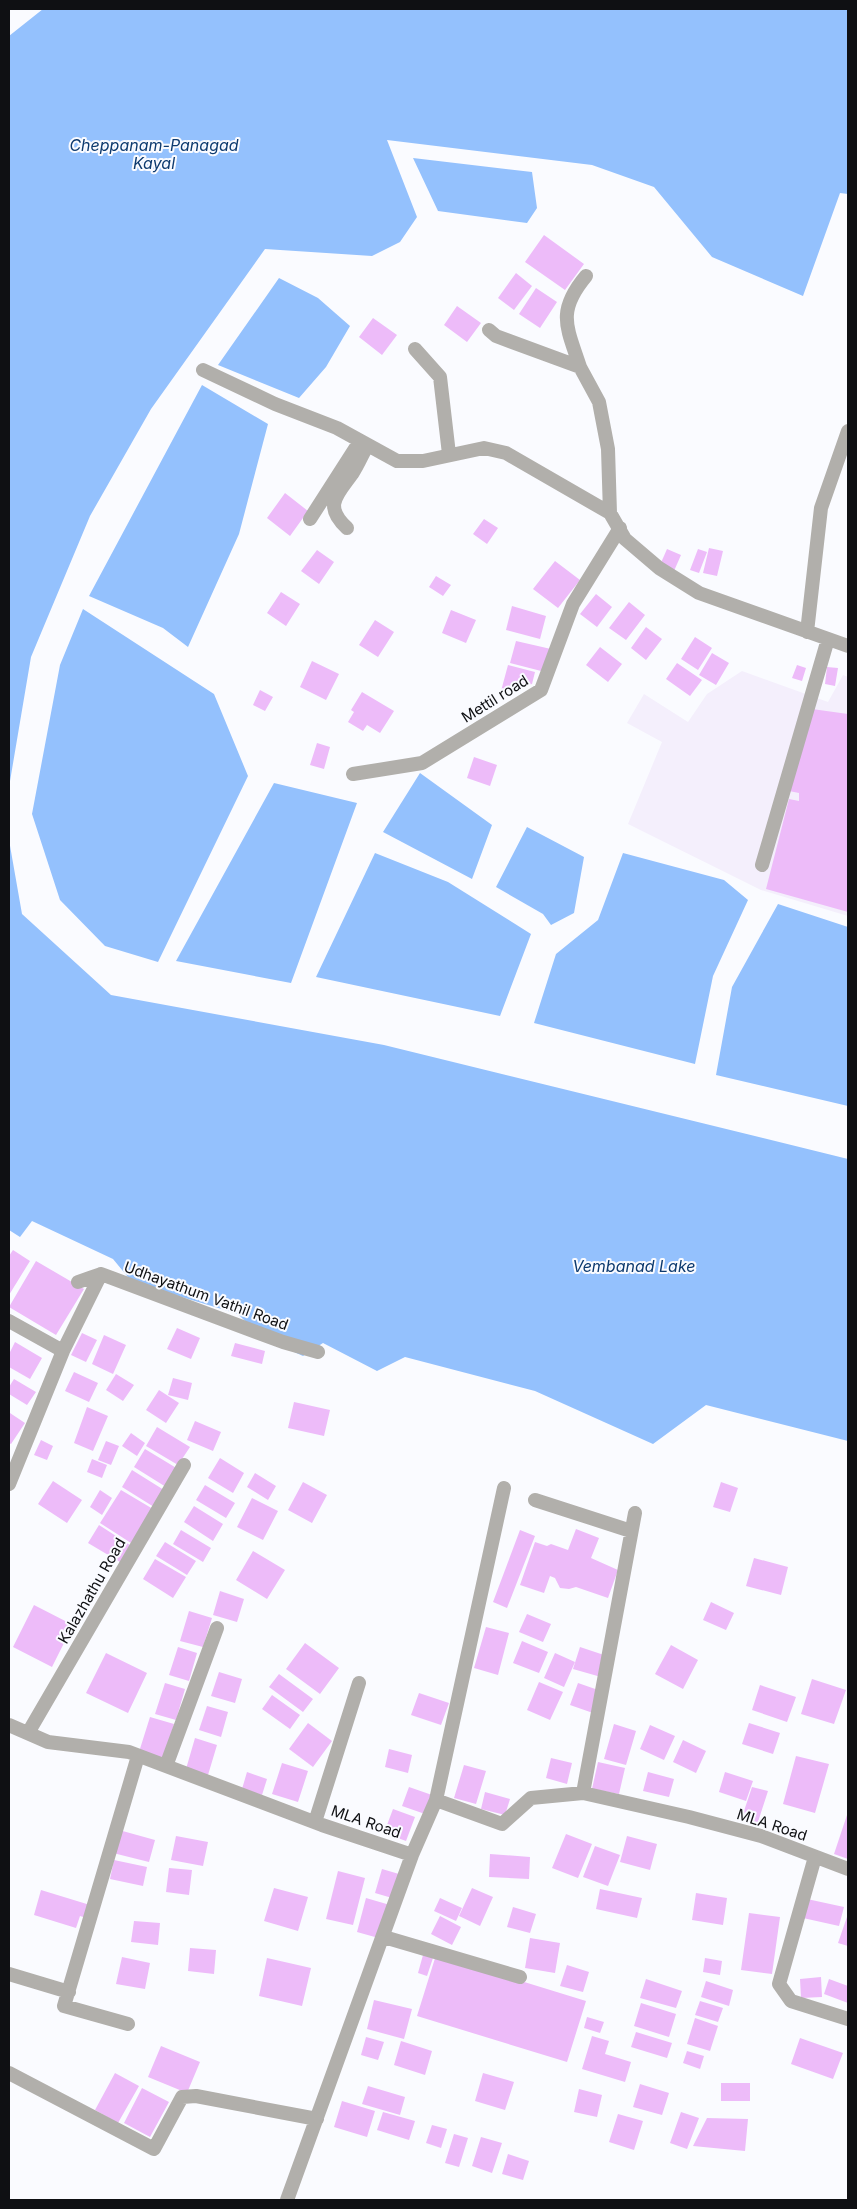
<svg xmlns="http://www.w3.org/2000/svg" width="857" height="2209" viewBox="0 0 857 2209" font-family="Inter,sans-serif">
	<rect width="100%" height="100%" fill="#fafbff"/>
	<!-- education -->
	<path fill="#f4effc" d="M742,671L828,702L843,675L848,677V916L761,890L628,824L662,742L627,723L644,694L688,722L707,694Z"/>
	<!-- water -->
	<path fill="#94c1fd" d="M43,9H848V194L840,193L803,296L712,257L654,187L592,165L387,140L417,217L400,242L372,256L265,249L151,409L90,516L31,657L9,787V36Z
		M413,158L532,172L537,208L527,223L438,211Z
		M279,278L318,298L350,326L326,367L299,398L218,365Z
		M202,385L268,424L239,534L188,647L163,628L89,596Z
		M83,609L214,694L248,776L158,962L105,946L60,900L32,814L60,665Z
		M420,773L492,825L472,879L383,832Z
		M274,783L357,803L291,983L176,961Z
		M527,827L584,857L574,913L551,925L543,914L496,887Z
		M9,840L22,914L111,995L384,1045L848,1159V1441L706,1405L653,1444L535,1391L405,1357L377,1371L323,1343L303,1356L261,1337L238,1314L132,1282L113,1259L32,1221L20,1237L9,1230Z
		M375,853L448,882L531,934L500,1016L316,977Z
		M623,853L724,880L748,900L713,976L695,1064L534,1023L556,954L598,920Z
		M778,904L848,927V1106L716,1075L732,987Z"/>
	<!-- building -->
	<path fill="#edbbf9" d="M544,235L584,264L565,290L525,262Z
		M516,273L532,286L514,310L498,298Z
		M536,288L557,302L540,328L519,314Z
		M457,306L481,323L467,342L444,325Z
		M373,318L397,335L382,355L359,337Z
		M285,493L308,511L290,536L267,518Z
		M484,519L498,528L487,544L473,534Z
		M709,548L723,551L717,576L703,573Z
		M667,549L681,555L674,571L660,565Z
		M698,549L707,552L699,573L690,570Z
		M317,550L334,562L319,584L301,571Z
		M555,561L580,580L558,608L533,589Z
		M436,576L451,585L443,596L429,587Z
		M281,592L300,604L286,626L267,613Z
		M596,594L612,607L597,627L580,614Z
		M629,602L645,615L626,640L609,628Z
		M512,606L546,616L540,639L506,630Z
		M451,610L476,620L466,643L442,633Z
		M375,620L394,632L378,657L359,645Z
		M646,627L662,639L646,660L631,648Z
		M695,637L712,648L698,670L681,659Z
		M516,641L551,649L545,672L510,663Z
		M600,647L622,664L608,682L586,665Z
		M712,653L729,663L716,685L699,675Z
		M312,661L339,674L326,700L300,687Z
		M677,663L702,680L690,696L666,679Z
		M508,665L535,672L532,684L501,691Z
		M797,665L806,668L802,681L792,678Z
		M827,667L838,668L835,686L825,684Z
		M260,690L273,697L265,711L253,705Z
		M362,692L394,711L380,733L367,725L363,731L348,722L354,712L351,710Z
		M812,709L848,714V912L766,889L789,799L799,801V793L789,791Z
		M317,743L330,747L324,769L310,765Z
		M474,757L497,765L490,786L467,778Z
		M13,1250L30,1261L9,1295V1256Z
		M36,1261L84,1289L56,1335L9,1307Z
		M177,1328L200,1338L191,1359L167,1349Z
		M82,1333L97,1340L86,1362L71,1355Z
		M104,1335L126,1345L113,1374L92,1364Z
		M15,1342L42,1358L30,1379L9,1367V1354Z
		M235,1343L265,1351L262,1364L231,1356Z
		M74,1372L98,1383L89,1402L65,1391Z
		M116,1374L134,1385L123,1401L106,1390Z
		M173,1378L192,1383L188,1400L168,1395Z
		M14,1379L36,1392L27,1405L9,1394V1387Z
		M159,1390L179,1403L166,1423L146,1410Z
		M294,1402L330,1410L324,1436L288,1428Z
		M87,1407L108,1416L93,1451L74,1443Z
		M10,1413L25,1423L11,1444L9,1443Z
		M195,1421L221,1432L213,1451L187,1440Z
		M157,1427L190,1447L178,1465L146,1446Z
		M131,1433L145,1443L137,1456L122,1446Z
		M41,1440L53,1446L47,1460L34,1455Z
		M106,1441L119,1446L111,1465L98,1460Z
		M145,1449L178,1469L166,1487L134,1467Z
		M220,1458L244,1473L233,1493L208,1478Z
		M92,1459L107,1465L102,1478L87,1472Z
		M132,1470L164,1490L154,1507L122,1487Z
		M255,1473L276,1486L268,1500L247,1487Z
		M53,1481L82,1500L67,1523L38,1504Z
		M303,1482L327,1495L312,1523L288,1510Z
		M721,1482L738,1488L730,1512L713,1507Z
		M205,1485L235,1503L226,1518L196,1500Z
		M100,1490L112,1498L102,1515L90,1507Z
		M121,1490L153,1509L131,1543L100,1523Z
		M252,1498L278,1511L263,1540L237,1527Z
		M194,1506L223,1524L213,1541L184,1522Z
		M99,1525L130,1545L120,1562L88,1543Z
		M576,1529L599,1538L591,1558L618,1570L608,1598L576,1587L569,1589L560,1588L555,1578L550,1576L544,1593L520,1585L535,1542L547,1546L551,1544L568,1550Z
		M181,1530L211,1548L203,1562L173,1544Z
		M520,1530L535,1536L507,1608L493,1602Z
		M165,1542L196,1561L187,1575L156,1556Z
		M253,1551L285,1570L267,1599L236,1580Z
		M754,1558L788,1567L781,1595L746,1586Z
		M155,1559L186,1577L173,1598L143,1579Z
		M220,1591L244,1599L237,1622L213,1615Z
		M711,1602L734,1613L726,1630L703,1620Z
		M34,1605L73,1625L52,1667L13,1647Z
		M189,1611L212,1618L203,1647L180,1641Z
		M527,1614L551,1624L543,1642L519,1632Z
		M486,1627L509,1633L498,1675L474,1668Z
		M522,1641L548,1652L539,1673L513,1663Z
		M305,1643L339,1668L320,1694L286,1669Z
		M671,1645L698,1660L683,1689L655,1674Z
		M178,1647L197,1653L189,1681L169,1675Z
		M580,1647L607,1656L601,1677L573,1669Z
		M106,1653L147,1673L128,1713L86,1693Z
		M555,1653L575,1662L564,1687L544,1678Z
		M219,1672L242,1679L235,1703L211,1696Z
		M279,1674L313,1699L303,1712L269,1687Z
		M812,1679L846,1690L834,1724L801,1714Z
		M539,1682L563,1692L550,1720L527,1710Z
		M165,1683L185,1689L176,1720L155,1714Z
		M578,1683L601,1691L593,1713L570,1705Z
		M760,1685L796,1697L787,1722L752,1710Z
		M419,1693L449,1703L441,1725L411,1715Z
		M272,1695L300,1715L290,1729L262,1709Z
		M207,1706L228,1712L221,1737L199,1730Z
		M150,1717L174,1724L164,1760L139,1752Z
		M308,1723L332,1741L313,1767L289,1749Z
		M749,1723L780,1733L773,1754L742,1744Z
		M614,1724L636,1731L626,1765L604,1759Z
		M650,1725L675,1736L664,1760L640,1749Z
		M195,1738L217,1745L208,1775L186,1769Z
		M683,1740L706,1751L696,1773L673,1762Z
		M389,1749L412,1755L408,1773L385,1767Z
		M796,1756L829,1764L815,1813L783,1804Z
		M551,1758L572,1763L567,1784L546,1778Z
		M598,1762L625,1768L619,1794L592,1789Z
		M282,1763L308,1771L298,1802L272,1794Z
		M464,1765L486,1771L476,1804L454,1798Z
		M247,1772L267,1779L262,1795L242,1789Z
		M648,1772L674,1779L669,1797L643,1791Z
		M725,1772L753,1781L746,1801L719,1792Z
		M409,1787L432,1795L425,1814L402,1806Z
		M752,1787L768,1791L757,1825L741,1820Z
		M485,1792L510,1799L505,1815L481,1809Z
		M393,1809L415,1817L406,1841L384,1833Z
		M848,1812V1859L834,1854Z
		M119,1830L155,1840L149,1862L113,1853Z
		M566,1834L592,1844L578,1878L552,1868Z
		M176,1836L208,1842L203,1866L171,1860Z
		M627,1836L657,1844L650,1870L620,1862Z
		M595,1846L620,1855L608,1886L583,1877Z
		M490,1854L530,1857L529,1879L489,1877Z
		M114,1860L147,1867L143,1886L110,1879Z
		M169,1868L192,1870L189,1895L166,1892Z
		M382,1869L399,1874L392,1898L375,1893Z
		M338,1871L365,1878L353,1925L326,1919Z
		M274,1888L308,1897L298,1931L264,1921Z
		M472,1888L493,1897L480,1926L459,1916Z
		M600,1889L642,1898L637,1918L596,1909Z
		M41,1890L90,1905L86,1918L80,1916L76,1928L34,1915Z
		M696,1893L727,1898L723,1925L692,1920Z
		M366,1898L390,1905L382,1939L357,1932Z
		M440,1898L462,1908L456,1921L434,1911Z
		M807,1899L844,1907L839,1926L803,1918Z
		M513,1907L536,1914L530,1933L507,1927Z
		M749,1913L780,1917L772,1974L741,1970Z
		M848,1914V1946L838,1943Z
		M440,1916L461,1927L452,1945L431,1934Z
		M134,1921L160,1923L158,1945L131,1942Z
		M530,1938L560,1943L555,1973L525,1968Z
		M190,1948L216,1950L214,1974L188,1971Z
		M423,1955L433,1958L427,1976L418,1973Z
		M436,1955L586,2001L567,2062L417,2016Z
		M122,1957L150,1963L145,1989L116,1984Z
		M267,1958L311,1968L302,2006L259,1996Z
		M705,1958L722,1961L720,1975L703,1972Z
		M567,1965L589,1972L583,1992L560,1986Z
		M821,1977L822,1997L801,1998L800,1979Z
		M646,1979L682,1991L676,2008L640,1998Z
		M829,1979L848,1986V2003L824,1994Z
		M706,1981L733,1990L729,2006L701,1997Z
		M374,2000L412,2009L404,2039L367,2029Z
		M700,2001L723,2008L718,2022L695,2015Z
		M641,2003L676,2014L669,2037L634,2026Z
		M587,2017L604,2022L600,2033L584,2028Z
		M695,2018L718,2026L710,2051L687,2044Z
		M636,2032L672,2043L667,2058L631,2047Z
		M592,2036L609,2041L605,2054L631,2062L625,2082L582,2069Z
		M366,2037L384,2042L378,2060L361,2055Z
		M800,2038L843,2053L833,2079L791,2064Z
		M401,2041L432,2051L425,2075L394,2065Z
		M161,2046L200,2062L187,2093L148,2077Z
		M687,2051L704,2056L700,2069L683,2063Z
		M115,2073L139,2086L118,2123L95,2110Z
		M483,2073L514,2082L505,2110L475,2101Z
		M721,2083H750V2101H721Z
		M640,2084L669,2093L662,2115L633,2107Z
		M368,2086L405,2097L400,2115L362,2104Z
		M142,2088L169,2102L150,2137L124,2123Z
		M579,2089L602,2095L597,2117L574,2112Z
		M342,2101L375,2111L367,2137L334,2127Z
		M383,2112L415,2121L409,2140L377,2130Z
		M681,2112L699,2118L687,2149L670,2143Z
		M618,2114L643,2121L634,2150L609,2142Z
		M707,2118L748,2119L745,2151L693,2146Z
		M432,2125L447,2129L441,2148L426,2143Z
		M454,2134L468,2138L459,2167L445,2163Z
		M481,2137L502,2143L492,2173L472,2166Z
		M508,2154L529,2161L523,2180L502,2174Z"/>
	<g fill="none" stroke-linecap="round" stroke-linejoin="round">
		<!-- street -->
		<path stroke="#b1afab" stroke-width="14" d="M489,330L496,336L580,367L599,402L608,449L610,513
			M415,349L440,377L449,454
			M580,367C567,327 556,312 586,276
			M203,370L275,404L337,428L397,461H423L484,448L506,453L610,513L625,539L659,568L699,593L848,646
			M310,519L360,441
			M347,528C323,506 337,495 352,474C358,465 362,455 367,446
			M807,632L821,508L848,431
			M353,774L422,763L541,690L573,604L620,528
			M762,865L828,639
			M101,1274L283,1342L318,1352
			M78,1282L101,1274
			M9,1321L63,1351
			M9,1484L63,1351L101,1274
			M535,1500L631,1531
			M9,1725L48,1742L129,1752L322,1825L412,1855
			M28,1733L184,1465
			M166,1766L217,1628
			M583,1793L635,1513
			M436,1800L504,1488
			M315,1822L359,1683
			M815,1857L779,1984L791,2001L848,2019
			M384,1937L520,1977
			M9,1974L69,1992
			M128,2024L64,2006L138,1756
			M9,2073L154,2149L182,2097L196,2096L317,2119
			M287,2200L412,1855L436,1800L502,1824L531,1798L583,1793L689,1817L761,1836L848,1869"/>
	</g>
	<g text-anchor="middle" stroke-width="4" stroke-linejoin="round" paint-order="stroke">
		<!-- street labels -->
		<g font-size="15" fill="#0f1013" stroke="#fafbff">
			<text transform="translate(495 699) rotate(-32)" y="5">Mettil road</text>
			<text transform="translate(206 1296) rotate(20)" y="5">Udhayathum Vathil Road</text>
			<text transform="translate(92 1591) rotate(-60)" y="5">Kalazhathu Road</text>
			<text transform="translate(366 1822) rotate(19)" y="5">MLA Road</text>
			<text transform="translate(772 1825) rotate(18)" y="5">MLA Road</text>
		</g>
		<!-- water labels -->
		<g font-size="16" font-style="italic" fill="#0d3a6f" stroke="#fafbff">
			<text x="154" y="151">Cheppanam-Panagad<tspan x="154" dy="18">Kayal</tspan></text>
			<text x="634" y="1272">Vembanad Lake</text>
		</g>
	</g>
	<!-- border -->
	<rect width="857" height="2209" fill="none" stroke="#0f1013" stroke-width="20"/>
</svg>
